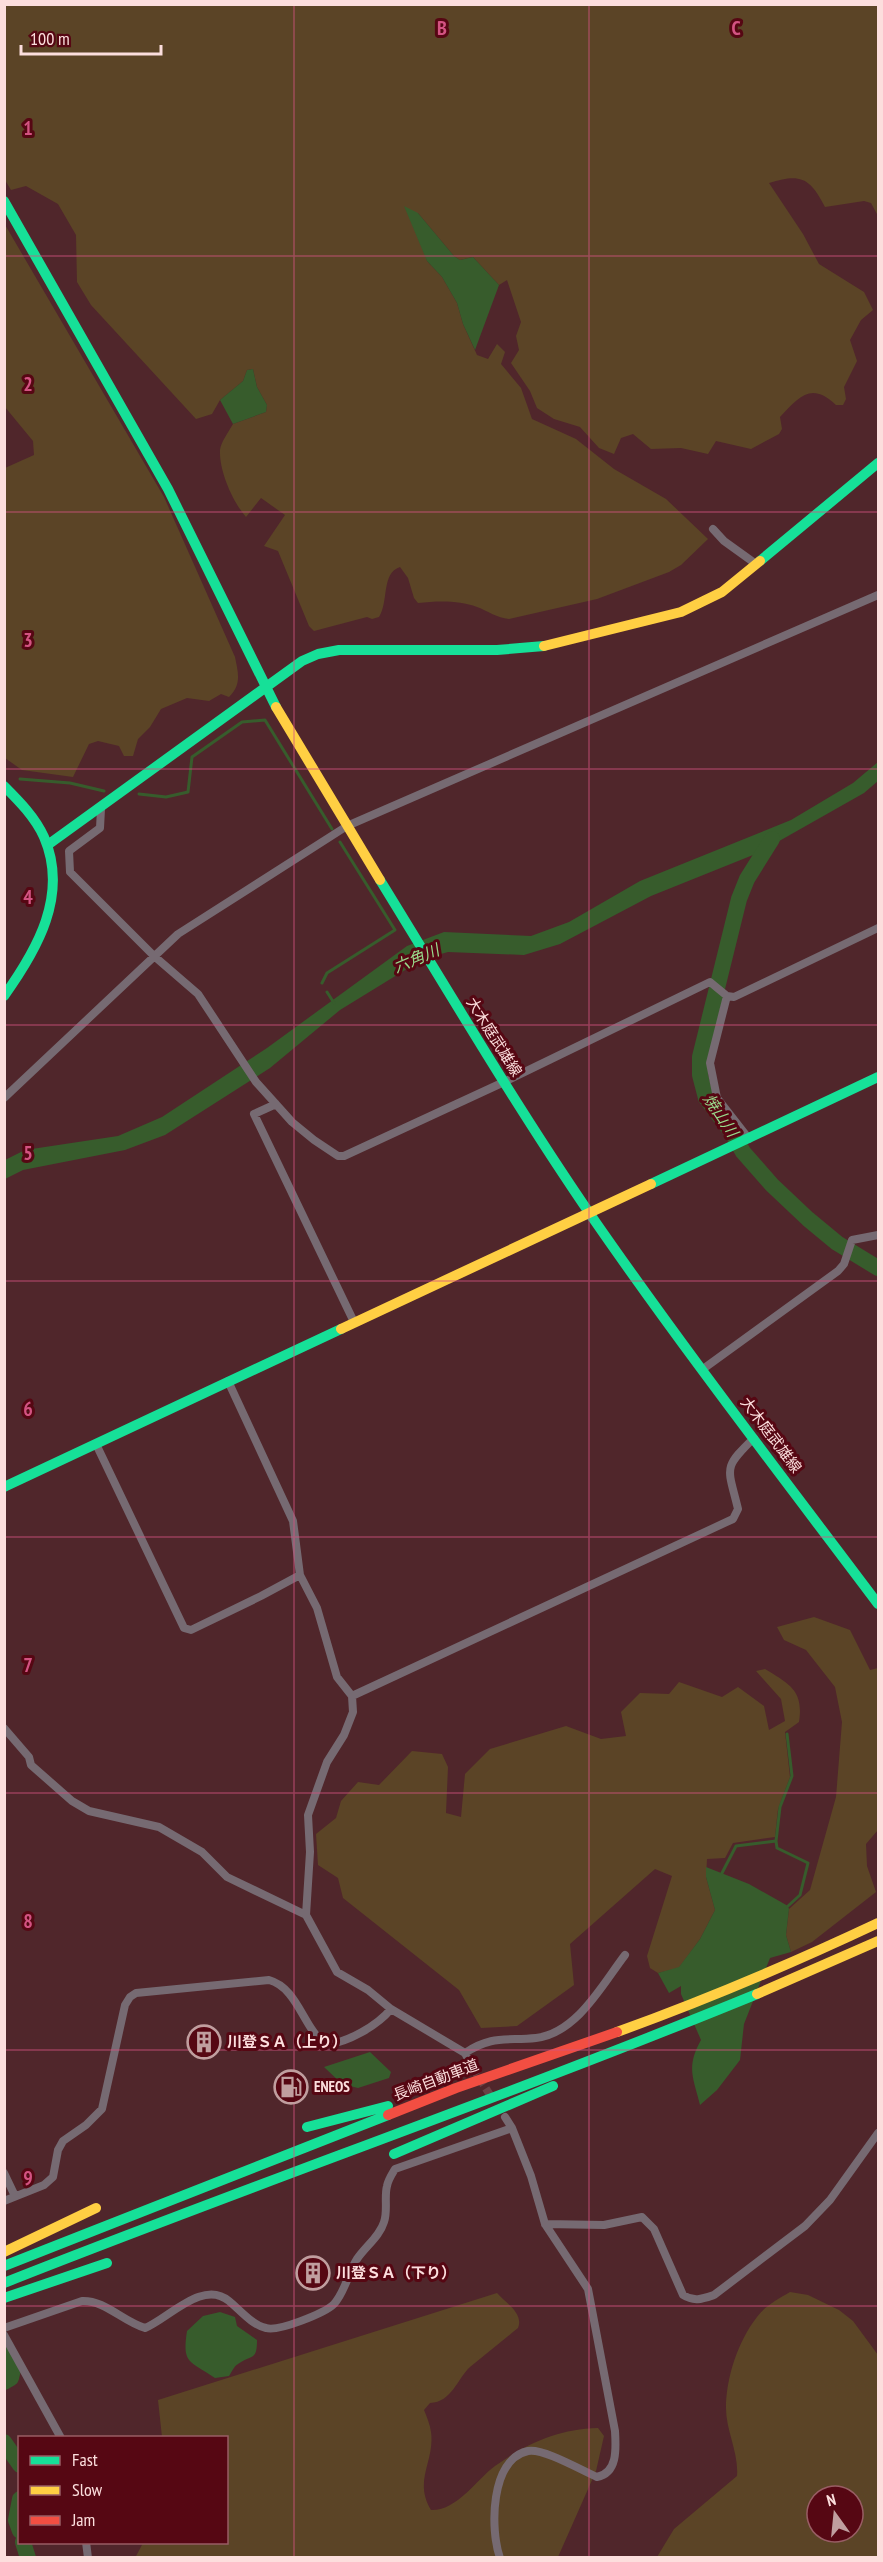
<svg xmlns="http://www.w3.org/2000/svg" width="883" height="2562" viewBox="0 0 883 2562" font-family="'PT Sans Narrow','Noto Sans JP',sans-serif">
	<rect width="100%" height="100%" fill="#50262b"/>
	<!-- green -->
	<path fill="#5b4426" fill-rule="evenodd" d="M4,5H878V216L871,203L864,201L825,207C810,178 801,173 769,183L803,234L819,264L864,292L873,310L861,320L850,340L857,361L844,387L846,399L843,405H836C811,381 799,397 780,417L782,429L779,434L751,449L716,441L708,454L681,448L651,449L633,434L621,438L614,454L599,448L580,427L554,419L537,408L530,391L511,363L519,350L516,336L521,322L507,280L499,285L473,257L460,260L454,256L418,213L427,261L442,277L457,303L463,324L477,355L488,359L497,344L505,352L501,364L521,388L532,419L576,439L614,469L666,499L708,539L681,565L669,572L597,599L509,619C497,618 488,611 477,607C459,600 437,601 418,603L414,598L408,578L400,567C381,573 389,602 379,617L372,619L367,617L314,631L309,626L278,551L264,546L285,515L261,498L246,517C233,502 219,471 220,450C221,442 229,431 233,424L266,412L267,405L257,387L253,369L247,370L243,381L220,400L212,414L196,419L91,305L77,282L76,235L58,204L26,186L11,190L5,180Z
		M4,223L164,497L235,657C238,672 242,685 229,697L221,694L209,701L187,698L161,709L150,727L138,739L133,756H124L119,746L98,741L89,744L73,777L22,770L5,758V468L34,455L33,441L5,407Z
		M814,1617L850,1630L870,1670L878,1668V1830L866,1844L867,1866L876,1892L812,1942L791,1952L786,1935L789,1909L810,1890L836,1797L842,1722L835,1687L806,1650L784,1640L777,1627Z
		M765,1669C789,1684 804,1690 799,1722L785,1732L790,1777L778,1809L775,1837L733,1843L725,1858L707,1859L706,1877L715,1910L700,1939L679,1968L658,1973L650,1968L647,1956L672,1876L655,1869L570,1944L574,1985L517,2026L481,2028L459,1990L343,1898L338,1878L318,1865L316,1834L336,1818L341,1801L358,1782L379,1785L412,1751L442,1754L448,1767L446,1813L461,1817L465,1774L490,1749L566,1726L601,1739L626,1736L621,1712L640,1693L669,1694L679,1682L722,1697L738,1687L764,1706L769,1730L785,1721L781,1699L756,1671Z
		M790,2292L808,2295L839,2310L853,2321L878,2355V2557H657L674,2529L737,2476C739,2453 726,2431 726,2408C726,2378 738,2341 757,2317C765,2306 778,2299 790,2292ZM817,2496H853V2532H817Z
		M497,2293C506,2303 524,2314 518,2328C502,2341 486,2354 470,2367C457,2379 452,2402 430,2403L424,2410C427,2417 430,2425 431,2432C435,2462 413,2480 431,2510C457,2511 476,2480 495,2466C527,2443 559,2429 598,2428L604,2436L596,2471L558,2557L135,2558L143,2543L226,2542V2438L162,2437L158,2400Z"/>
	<!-- water -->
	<path fill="#375c2c" d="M404,206L418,213L454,256L460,260L473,257L499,285L475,350L463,324L457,303L442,277L427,261Z
		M253,369L257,387L267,405L266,412L233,424L220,400L243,381L247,370Z
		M878,762V781L864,793L758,853L651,896L560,944L524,955L448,952L423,959L340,1010L270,1068L165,1135L125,1150L23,1170L5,1179V1160L25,1150L118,1136L162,1117L267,1048L407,946L444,932L531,936L569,922L640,881L791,820L853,783Z
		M706,1867L749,1884L788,1906L789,1909L786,1935L791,1952L770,1958L744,2024L740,2060L717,2090L700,2105C693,2077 686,2067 701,2040L681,1994V1986L669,1993L658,1973L679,1967L700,1939L715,1910L706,1877Z
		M370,2052L391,2072L389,2078L358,2088L342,2084L324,2067Z
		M220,2312L235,2317L237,2326L257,2340C257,2362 251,2354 238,2364C234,2366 231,2373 229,2376L215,2378C189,2360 182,2364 187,2331L203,2316Z"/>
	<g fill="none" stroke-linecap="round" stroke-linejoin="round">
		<!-- stream -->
		<path stroke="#375c2c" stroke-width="3" d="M20,779L70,783L104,791
			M139,794L166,797L188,792L192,757L242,722L265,720L332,829
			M322,983L327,973L395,930L340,842
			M327,992L334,1003
			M776,1841L777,1848L808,1863L800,1895L788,1906
			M722,1873L736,1846L776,1841L780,1807L792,1776L787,1734"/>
		<!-- river -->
		<path stroke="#375c2c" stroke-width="16" d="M772,839L747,879L739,899L700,1057V1075L706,1098L733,1134L743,1152L772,1185L808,1219L837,1243L878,1268
			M4,2349L14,2365L11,2378L4,2382
			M4,2442L20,2465
			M20,2499L16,2520L20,2531
			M23,2542L28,2558"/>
		<!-- street-tunnel -->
		<path stroke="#6a4246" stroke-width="8" stroke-dasharray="8 4" stroke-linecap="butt" d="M473,2068L492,2098"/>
		<!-- street -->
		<path stroke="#766a72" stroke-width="8" d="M713,529L724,541L756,564
			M101,809L100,828L69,851L70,872L154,956L198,994L256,1082L292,1122L314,1140L338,1156H344L504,1082L710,982L727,996L734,997L878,928
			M727,996L710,1063L717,1098L749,1139
			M4,1098L178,934L347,826L878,595
			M276,1104L254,1114L354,1322
			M703,1369L838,1271L844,1264L852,1240L878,1235
			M228,1381L293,1521L300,1575L317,1608L337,1677L352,1696L353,1712L344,1735L327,1762L308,1815L310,1852L306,1915L337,1972L368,1990L391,2009L465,2053L473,2068
			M96,1444L184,1628L191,1630L261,1596L300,1575
			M352,1696L733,1519L738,1509C728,1467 722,1469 754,1438
			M4,1728L29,1757L31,1765L72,1801L89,1811L159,1827L202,1852L227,1877L306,1915
			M465,2053C492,2035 506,2041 536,2038C577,2033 602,1985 625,1955
			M4,2173L15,2196
			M4,2201L44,2185L53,2177L58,2150L63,2141L86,2125L102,2109L125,2005L130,1997L136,1993L269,1980C298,1988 303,2028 326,2045C348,2042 377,2026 391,2009
			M545,2224L604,2225L642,2217L654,2229L683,2295C694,2302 702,2299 714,2295L805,2226L830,2200L878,2133
			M4,2328L82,2301C105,2300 122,2321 145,2328C169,2318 203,2279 229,2301C240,2310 252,2325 266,2328C278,2332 325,2313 334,2304C345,2292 348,2273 357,2259C365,2247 380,2236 384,2222C388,2211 384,2197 387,2186C388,2180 392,2174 395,2169L512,2128
			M4,2335L61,2438
			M86,2542L88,2558
			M500,2558C490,2530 490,2459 528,2451C543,2448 581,2470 597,2477C618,2473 616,2448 615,2431L588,2289L545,2224L531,2176L512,2128L505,2117"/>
		<!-- fast -->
		<path stroke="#16e098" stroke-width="10" d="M4,201L168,489L276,707
			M760,561L878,463
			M4,786C19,801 35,817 44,837C69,895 37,950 4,996
			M49,844L302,661L318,654L339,650H497L544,646
			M380,880C449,992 516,1106 590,1214C682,1347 781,1475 878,1604
			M651,1184L878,1077
			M4,1487L341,1329
			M307,2127L388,2106
			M394,2154L553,2086
			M4,2266L388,2115
			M4,2283C254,2184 508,2096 757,1994
			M4,2298L107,2263"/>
		<!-- slow -->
		<path stroke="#ffcf43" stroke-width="10" d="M544,646L681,612L722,592L760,561
			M276,707L380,880
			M341,1329L651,1184
			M757,1994L878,1941
			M617,2032C706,2000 793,1963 878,1923
			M4,2252L96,2208"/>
		<!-- jam -->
		<path stroke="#f24e42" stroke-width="10" d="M388,2115L456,2088L617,2032"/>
	</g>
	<!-- grid -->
	<path fill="none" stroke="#d35382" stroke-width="1.5" stroke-opacity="0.55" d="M294,4V2558M589,4V2558M4,256H878M4,512H878M4,769H878M4,1025H878M4,1281H878M4,1537H878M4,1793H878M4,2050H878M4,2306H878"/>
	<!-- icons -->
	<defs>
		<symbol id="building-ring" viewBox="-11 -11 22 22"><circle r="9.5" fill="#560713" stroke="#c09e9f" stroke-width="1.5"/><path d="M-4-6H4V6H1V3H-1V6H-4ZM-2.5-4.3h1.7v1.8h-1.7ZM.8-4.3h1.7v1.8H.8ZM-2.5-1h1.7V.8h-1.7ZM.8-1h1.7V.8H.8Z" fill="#c09e9f"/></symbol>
		<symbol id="fuel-ring" viewBox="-11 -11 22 22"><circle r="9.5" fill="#560713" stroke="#c09e9f" stroke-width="1.5"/><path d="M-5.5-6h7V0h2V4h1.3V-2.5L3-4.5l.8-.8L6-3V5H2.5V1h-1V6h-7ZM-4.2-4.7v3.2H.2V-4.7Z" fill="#c09e9f"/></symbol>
	</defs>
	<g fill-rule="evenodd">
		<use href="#building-ring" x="185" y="2023" width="38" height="38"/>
		<use href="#fuel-ring" x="272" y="2068" width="38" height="38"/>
		<use href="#building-ring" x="294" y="2254" width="38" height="38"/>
	</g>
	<g text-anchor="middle" stroke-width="6" stroke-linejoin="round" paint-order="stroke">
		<!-- street labels -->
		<g font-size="15" fill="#fcdedd" stroke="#560713">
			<text transform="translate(494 1037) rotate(58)" y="5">大木庭武雄線</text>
			<text transform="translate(771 1435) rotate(53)" y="5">大木庭武雄線</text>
			<text transform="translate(436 2080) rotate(-21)" y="5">長崎自動車道</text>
		</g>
		<!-- poi labels -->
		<g font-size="15" font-weight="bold" fill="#fcdedd" stroke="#560713" text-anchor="start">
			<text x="227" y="2047">川登ＳＡ（上り）</text>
			<text x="314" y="2092">ENEOS</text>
			<text x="336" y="2278">川登ＳＡ（下り）</text>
		</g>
		<!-- water labels -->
		<g font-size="16" font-style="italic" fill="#99da8c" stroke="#560713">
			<text transform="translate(416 958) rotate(-23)" y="6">六角川</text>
			<text transform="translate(721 1115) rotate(56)" y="6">焼山川</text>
		</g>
	</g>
	<g font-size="20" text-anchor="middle" font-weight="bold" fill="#d35382" stroke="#560713" stroke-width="6" stroke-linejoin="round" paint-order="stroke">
		<text x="442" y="35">B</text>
		<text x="736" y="35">C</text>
		<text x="28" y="135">1</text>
		<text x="28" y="391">2</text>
		<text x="28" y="647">3</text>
		<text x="28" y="904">4</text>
		<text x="28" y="1160">5</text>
		<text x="28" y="1416">6</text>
		<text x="28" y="1672">7</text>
		<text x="28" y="1928">8</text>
		<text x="28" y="2185">9</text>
	</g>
	<!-- border -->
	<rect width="883" height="2562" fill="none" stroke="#fcdedd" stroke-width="12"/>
	<!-- legend -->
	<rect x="18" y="2436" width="210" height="108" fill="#560713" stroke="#985d64" stroke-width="1.5"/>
	<rect x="30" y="2456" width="30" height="9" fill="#16e098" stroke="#985d64" stroke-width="1.5"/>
	<text x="72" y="2466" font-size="18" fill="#fcdedd">Fast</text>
	<rect x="30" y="2486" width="30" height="9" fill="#ffcf43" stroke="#985d64" stroke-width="1.5"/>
	<text x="72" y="2496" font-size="18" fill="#fcdedd">Slow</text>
	<rect x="30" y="2516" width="30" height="9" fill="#f24e42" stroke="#985d64" stroke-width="1.5"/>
	<text x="72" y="2526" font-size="18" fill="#fcdedd">Jam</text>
	<!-- north arrow -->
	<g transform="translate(835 2514) rotate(345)"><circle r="28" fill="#560713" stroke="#985d64" stroke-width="1.5"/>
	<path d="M0-4.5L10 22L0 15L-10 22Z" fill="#c09e9f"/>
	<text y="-9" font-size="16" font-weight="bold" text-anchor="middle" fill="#fcdedd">N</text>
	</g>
	<!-- scale -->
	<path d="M21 45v9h140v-9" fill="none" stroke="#fcdedd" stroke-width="3"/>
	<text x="30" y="45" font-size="18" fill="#fcdedd" stroke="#560713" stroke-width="4.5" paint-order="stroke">100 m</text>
</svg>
